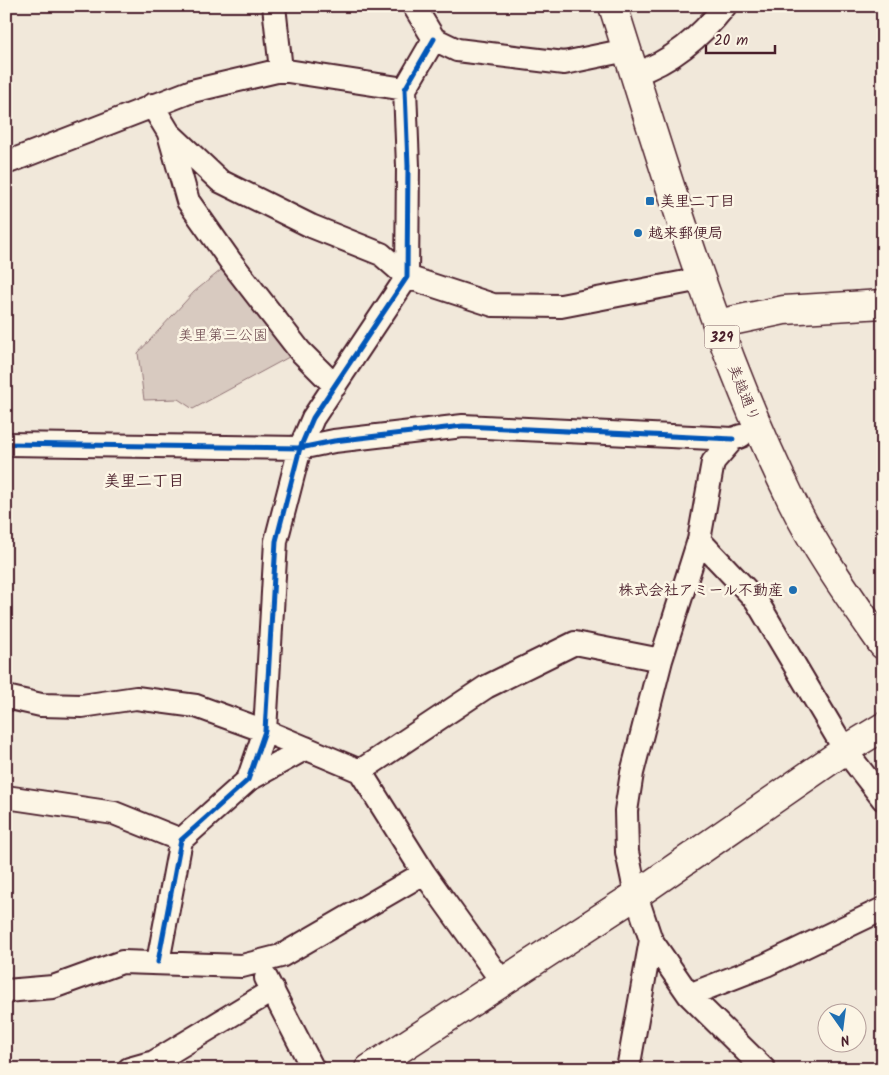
<svg xmlns="http://www.w3.org/2000/svg" width="889" height="1075" viewBox="0 0 889 1075" font-family="Kalam,'Klee One',sans-serif">
	<rect width="100%" height="100%" fill="#f1e8da"/>
	<filter id="ink" filterUnits="userSpaceOnUse"><feTurbulence type="fractalNoise" baseFrequency=".02" numOctaves="2"/><feDisplacementMap in="SourceGraphic" scale="10" xChannelSelector="R" yChannelSelector="G"/><feConvolveMatrix kernelMatrix="1 2 1 2 8 2 1 2 1" color-interpolation-filters="sRGB"/></filter>
	<g filter="url(#ink)">
		<!-- green -->
		<path fill="#d8cac0" stroke="#917476" d="M231,262L300,351L193,409L178,399L144,400L138,353L194,292Z"/>
		<g fill="none" stroke-linecap="round" stroke-linejoin="round">
			<defs>
				<path id="minor" d="M274,6L281,70
					M414,6L434,39L457,50L564,63L627,50
					M634,74C672,62 700,37 725,6
					M152,105L169,133L220,181L311,226L381,254L407,277L493,305L561,306L701,279
					M169,134L188,201L231,262L300,351L335,386
					M6,163L192,91L281,70L405,89
					M741,436L733,439L713,462L699,540L661,660L632,773L626,811L627,852L636,895L651,940L689,995L764,1069
					M6,444L300,448L334,441L463,426L733,439
					M699,540L756,600L845,750L883,799
					M6,697L41,705L82,706L136,698L196,706L265,731L360,771L424,873L503,983
					M360,771L486,687L575,643L661,660
					M248,780L306,748
					M6,797L114,813L181,840
					M158,962L181,840L248,780L265,731L276,541L300,448L313,418L407,277L408,166L405,89L434,39
					M266,978L313,1069
					M6,991L53,987L122,962L242,966L281,956L424,873
					M689,995L766,965L883,909
					M129,1069L154,1062L273,990
					M628,1069L651,940"/>
				<path id="tertiary" d="M717,324L784,310L883,304
					M369,1069L636,895L845,750L883,727"/>
				<path id="trunk" d="M613,6C666,173 715,344 792,501C817,552 851,599 883,645"/>
			</defs>
			<!-- minor casing -->
			<use href="#minor" stroke="#4a1f2b" stroke-width="26"/>
			<!-- tertiary casing -->
			<use href="#tertiary" stroke="#4a1f2b" stroke-width="31"/>
			<!-- trunk casing -->
			<use href="#trunk" stroke="#4a1f2b" stroke-width="31"/>
			<!-- minor -->
			<use href="#minor" stroke="#fcf5e5" stroke-width="22"/>
			<!-- tertiary -->
			<use href="#tertiary" stroke="#fcf5e5" stroke-width="28"/>
			<!-- trunk -->
			<use href="#trunk" stroke="#fcf5e5" stroke-width="28"/>
			<defs>
				<path id="cycleway" d="M6,444L300,448L334,441L463,426L733,439
					M158,962L181,840L248,780L265,731L276,541L300,448L313,418L407,277L408,166L405,89L434,39"/>
			</defs>
			<!-- cycleway casing -->
			<use href="#cycleway" stroke="#fcf5e5" stroke-width="8"/>
			<!-- cycleway -->
			<use href="#cycleway" stroke="#0057b8" stroke-width="5"/>
		</g>
	</g>
	<!-- markers -->
	<g fill="#1f6fb2" stroke="#fcf5e5" stroke-width="2">
		<rect x="645" y="196" width="10" height="10" rx="2.5"/>
		<circle cx="638" cy="233" r="5"/>
		<circle cx="793" cy="590" r="5"/>
	</g>
	<g text-anchor="middle" stroke-width="5" stroke-linejoin="round" paint-order="stroke">
		<!-- shield labels -->
		<rect fill="#fcf5e5" stroke="#7f5f63" stroke-width="1" x="704.5" y="325.5" width="35" height="23" rx="4"/>
		<g font-size="14" font-weight="bold" fill="#4a1f2b">
			<text x="722" y="342">329</text>
		</g>
		<!-- poi labels -->
		<g font-size="15" font-weight="bold" fill="#4a1f2b" stroke="#fcf5e5" text-anchor="start">
			<text x="660" y="206">美里二丁目</text>
			<text x="648" y="238">越来郵便局</text>
			<text x="783" y="595" text-anchor="end">株式会社アミール不動産</text>
		</g>
		<!-- park labels -->
		<g font-size="15" fill="#6e4a50" stroke="#fcf5e5">
			<text x="223" y="340">美里第三公園</text>
		</g>
		<!-- street labels -->
		<g font-size="15" fill="#4a1f2b" stroke="#fcf5e5">
			<text transform="translate(744 393) rotate(68)" y="5">美越通り</text>
		</g>
		<!-- neighbourhood labels -->
		<g font-size="16" font-weight="bold" fill="#4a1f2b" stroke="#fcf5e5">
			<text x="144" y="486">美里二丁目</text>
		</g>
	</g>
	<!-- margin -->
	<rect width="889" height="1075" fill="none" stroke="#fcf5e5" stroke-width="25"/>
	<rect x="12" y="12" width="864" height="1050" fill="none" stroke="#4a1f2b" stroke-width="2" filter="url(#ink)"/>
	<!-- north arrow -->
	<g transform="translate(842 1028) rotate(166)"><circle r="24" fill="#fcf5e5" stroke="#b59f9b"/>
	<path d="M0-4L9 19L0 12L-9 19Z" fill="#1f6fb2"/>
	<text y="-8" font-size="14" font-weight="bold" text-anchor="middle" fill="#4a1f2b">N</text>
	</g>
	<!-- scale -->
	<path d="M706 45v8h69v-8" fill="none" stroke="#4a1f2b" stroke-width="2.5"/>
	<text x="714" y="45" font-size="15" fill="#4a1f2b" stroke="#fcf5e5" stroke-width="4" paint-order="stroke">20 m</text>
</svg>
